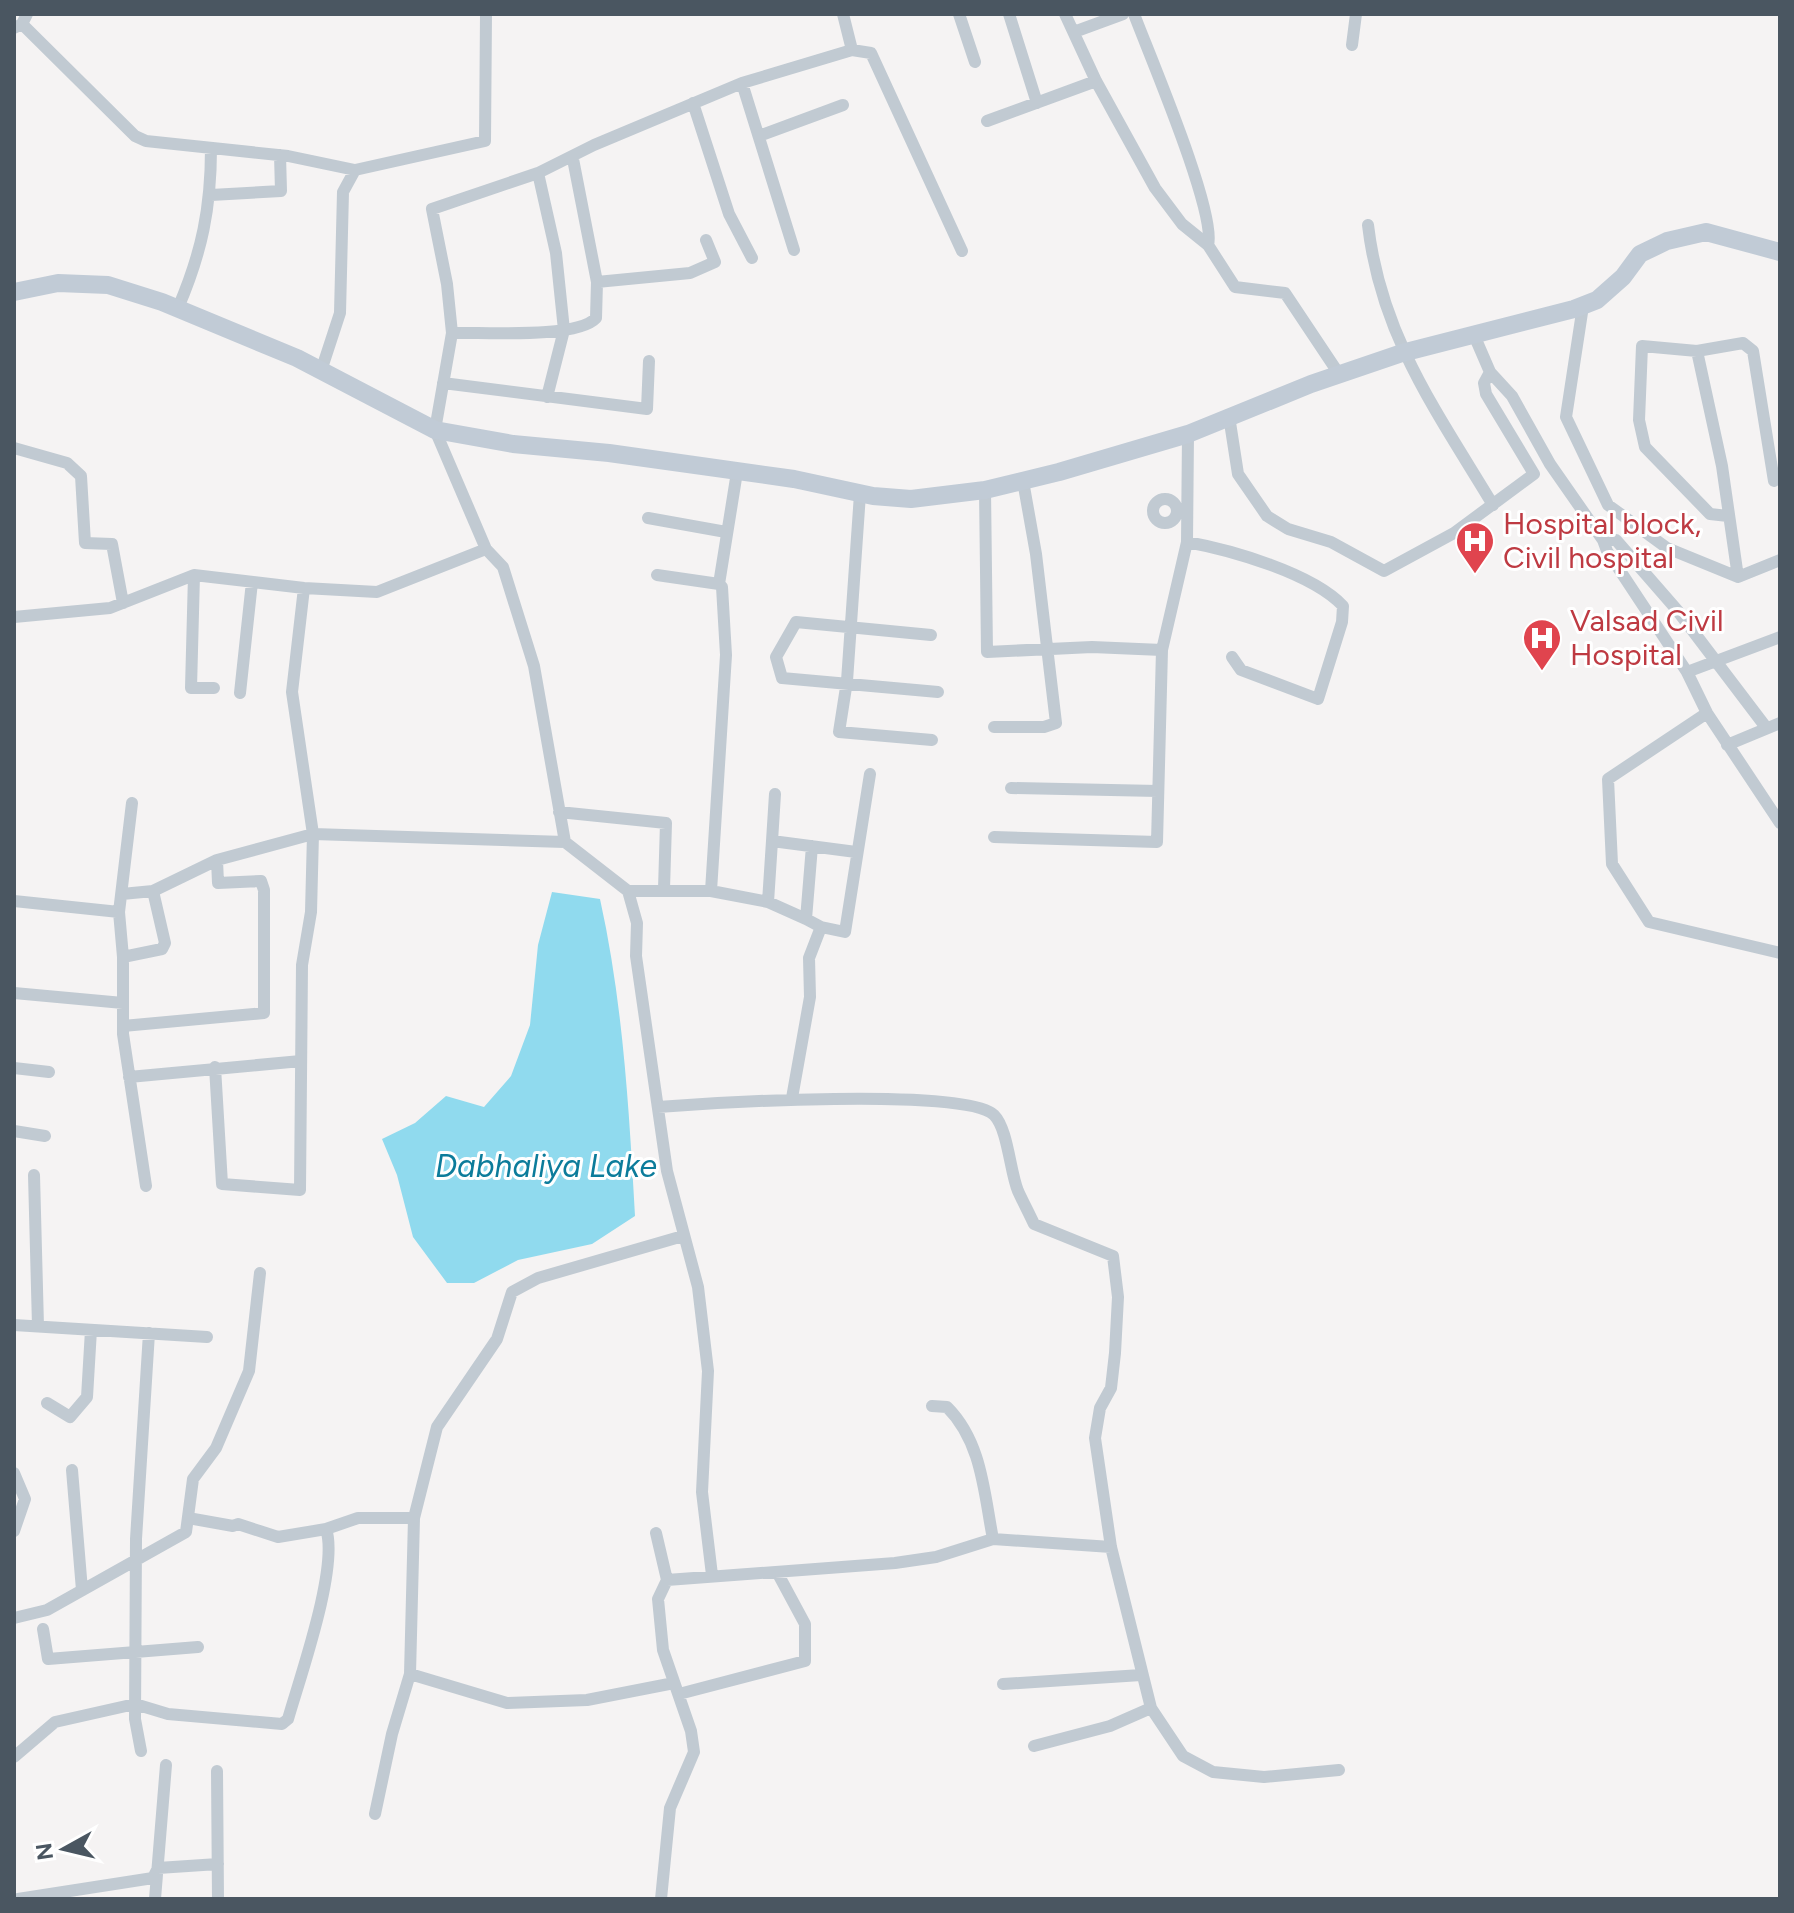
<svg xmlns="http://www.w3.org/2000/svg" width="1794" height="1913" viewBox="0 0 1794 1913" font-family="Figtree,sans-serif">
	<rect width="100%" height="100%" fill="#f5f3f3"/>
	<!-- water -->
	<path fill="#90daee" d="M552,892L600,899C623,1003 629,1109 635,1216L592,1244L518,1260L474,1283H447L413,1237L397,1175L382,1139L415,1123L446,1096L484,1107L511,1076L530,1025L538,945Z"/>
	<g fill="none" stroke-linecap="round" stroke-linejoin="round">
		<!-- street -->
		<path stroke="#c1cad2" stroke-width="12" d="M843,14L852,50
			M959,14L975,62
			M1009,14L1037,103
			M1065,14L1096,81L1155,188L1182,224L1208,245L1235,287L1285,293L1339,374
			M1134,14C1149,54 1217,213 1208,245
			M22,24L135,136L146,141L288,156L355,170L485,141L486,14
			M14,28L22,24L27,14
			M1074,32L1123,14
			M1352,45L1356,14
			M742,83L794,250
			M693,103L729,214L752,258
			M987,121L1096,81
			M759,136L843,105
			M538,173L556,253L564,330L547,397
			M211,195L281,191L280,155
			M1368,225C1381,336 1437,412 1493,505
			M597,282L690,273L715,262L706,240
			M1583,306L1566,417L1608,505L1667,548L1738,577L1780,560
			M178,308C202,252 211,208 211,148
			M452,333C482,332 577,339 596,318L597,282L573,159
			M1474,335L1490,372L1512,396L1550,464L1603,540L1607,551L1687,672L1707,713L1780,823
			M1697,351L1722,466L1738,577
			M321,371L340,313L343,192L355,170
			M443,383L647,409L649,361
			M1229,416L1238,474L1267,516L1288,529L1331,542L1384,571L1454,533L1534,474L1486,394L1484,383L1490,372
			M14,448L67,463L81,476L85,543L112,544L123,603
			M737,472L719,584L722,587L726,655L711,891L768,902L772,841
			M985,490L987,652L1092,647L1162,650
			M860,494L847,681L839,732L932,740
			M1153 511a12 12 0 1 1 24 0a12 12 0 1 1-24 0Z
			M1728,516L1710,514L1645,447L1639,420L1642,346L1697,351L1743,343L1753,351L1774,481
			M648,518L726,532
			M1603,540H1616L1677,610L1765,726
			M1187,542C1231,550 1312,573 1343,606L1342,622L1318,699L1241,670L1232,657
			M194,575L191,688H214
			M657,575L719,584
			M14,617L110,608L194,575L304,588L377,592L486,549
			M931,635L796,622L776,657L782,678L938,692
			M1687,672L1780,637
			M240,693L252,582
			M1707,713L1608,779L1612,864L1649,922L1780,953
			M994,727H1044L1056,723L1036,554L1023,481
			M1727,745L1780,723
			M1011,788L1158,791
			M775,794L772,841L856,852
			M132,803L119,912L123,957V1034L146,1186
			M559,812L666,823L664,889
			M994,837L1157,842L1162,650L1187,542L1188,434
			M565,842L534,666L503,567L486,549L435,430L452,333L447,284L432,209L538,173L594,145L742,83L852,50L871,53L962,251
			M812,846L806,919L821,927
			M628,891H711
			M122,894L153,891L217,860L313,834L565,842L628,891L637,923L636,956L667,1171L698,1287L708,1371L702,1492L712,1575
			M14,901L119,912
			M768,902L806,919
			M123,957L162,949L165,943L153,891
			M14,993L123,1003
			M123,1026L264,1013V890L261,881L218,883L217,860
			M215,1067L222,1184L300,1190L302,965L311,912L313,834L292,692L304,588
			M14,1068L49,1072
			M129,1077L301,1061
			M792,1098L810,997L809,958L821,927L845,932L870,774
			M658,1107C709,1103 965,1087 994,1115C1008,1129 1010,1172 1018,1191C1023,1202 1029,1213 1034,1224L1113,1256L1118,1297L1115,1353L1111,1388L1100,1408L1095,1438L1111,1547L1151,1708L1183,1756L1213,1772L1264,1777L1339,1770
			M14,1131L45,1136
			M34,1175L38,1326
			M14,1325L207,1337
			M47,1403L70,1417L87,1397L91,1330
			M932,1406L947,1407C982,1442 984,1493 993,1539
			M72,1470L82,1590
			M14,1473L25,1499L14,1531
			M188,1518L233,1526L238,1524L278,1537L326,1529L358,1518H414L410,1674L392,1734L375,1814
			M414,1518L437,1427L497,1339L512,1292L538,1278L683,1236
			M656,1533L667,1580L658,1599L663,1650L691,1731L694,1752L670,1808L661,1899
			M667,1580L895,1563L936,1557L993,1539L1111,1547
			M14,1618L47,1610L186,1532L193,1479L216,1448L249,1371L260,1273
			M43,1629L48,1659L198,1647
			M410,1674L507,1703L587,1700L674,1683
			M1003,1684L1141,1675
			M679,1694L805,1661V1624L777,1572
			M1034,1746L1110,1726L1151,1708
			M141,1751L135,1719L136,1539L149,1333
			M14,1757L55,1722L135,1704L168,1714L282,1724L288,1719C300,1677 339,1567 326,1529
			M217,1771L218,1899
			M18,1899L153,1878L158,1868L218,1864
			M155,1899L166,1765"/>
		<!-- secondary -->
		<path stroke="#c1cbd6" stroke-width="18" d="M14,292L58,283L108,285L162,302L297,358L435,430L513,444L609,453L794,479L873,496L911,499L985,490L1059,472L1188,434L1311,384L1402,353L1574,309L1597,300L1623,277L1640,254L1667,241L1706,232L1780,252"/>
	</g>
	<!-- icons -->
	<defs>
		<symbol id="hospital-pin" viewBox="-11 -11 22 30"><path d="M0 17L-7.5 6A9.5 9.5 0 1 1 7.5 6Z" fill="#e0444e" stroke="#fff"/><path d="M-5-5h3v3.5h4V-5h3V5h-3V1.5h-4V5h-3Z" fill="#fff"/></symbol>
	</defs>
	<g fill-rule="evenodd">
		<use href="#hospital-pin" x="1453" y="519" width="44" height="60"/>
		<use href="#hospital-pin" x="1520" y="616" width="44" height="60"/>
	</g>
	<g text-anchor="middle" stroke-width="6" stroke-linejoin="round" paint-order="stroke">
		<!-- health labels -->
		<g font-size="30" fill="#be3a42" stroke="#fff" text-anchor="start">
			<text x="1503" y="534">Hospital block,<tspan x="1503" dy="34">Civil hospital</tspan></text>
			<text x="1570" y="631">Valsad Civil<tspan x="1570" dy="34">Hospital</tspan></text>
		</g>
		<!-- water labels -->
		<g font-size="32" font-style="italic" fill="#0c7c9b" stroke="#fff">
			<text x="546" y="1177">Dabhaliya Lake</text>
		</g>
	</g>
	<!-- border -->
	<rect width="1794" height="1913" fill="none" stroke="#4a5661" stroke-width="32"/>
	<!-- north arrow -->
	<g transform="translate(64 1849) rotate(262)" stroke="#ffffff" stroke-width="6" paint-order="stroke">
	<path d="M0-6L14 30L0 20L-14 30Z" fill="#4a5661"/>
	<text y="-12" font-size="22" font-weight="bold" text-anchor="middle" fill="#4a5661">N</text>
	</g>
</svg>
